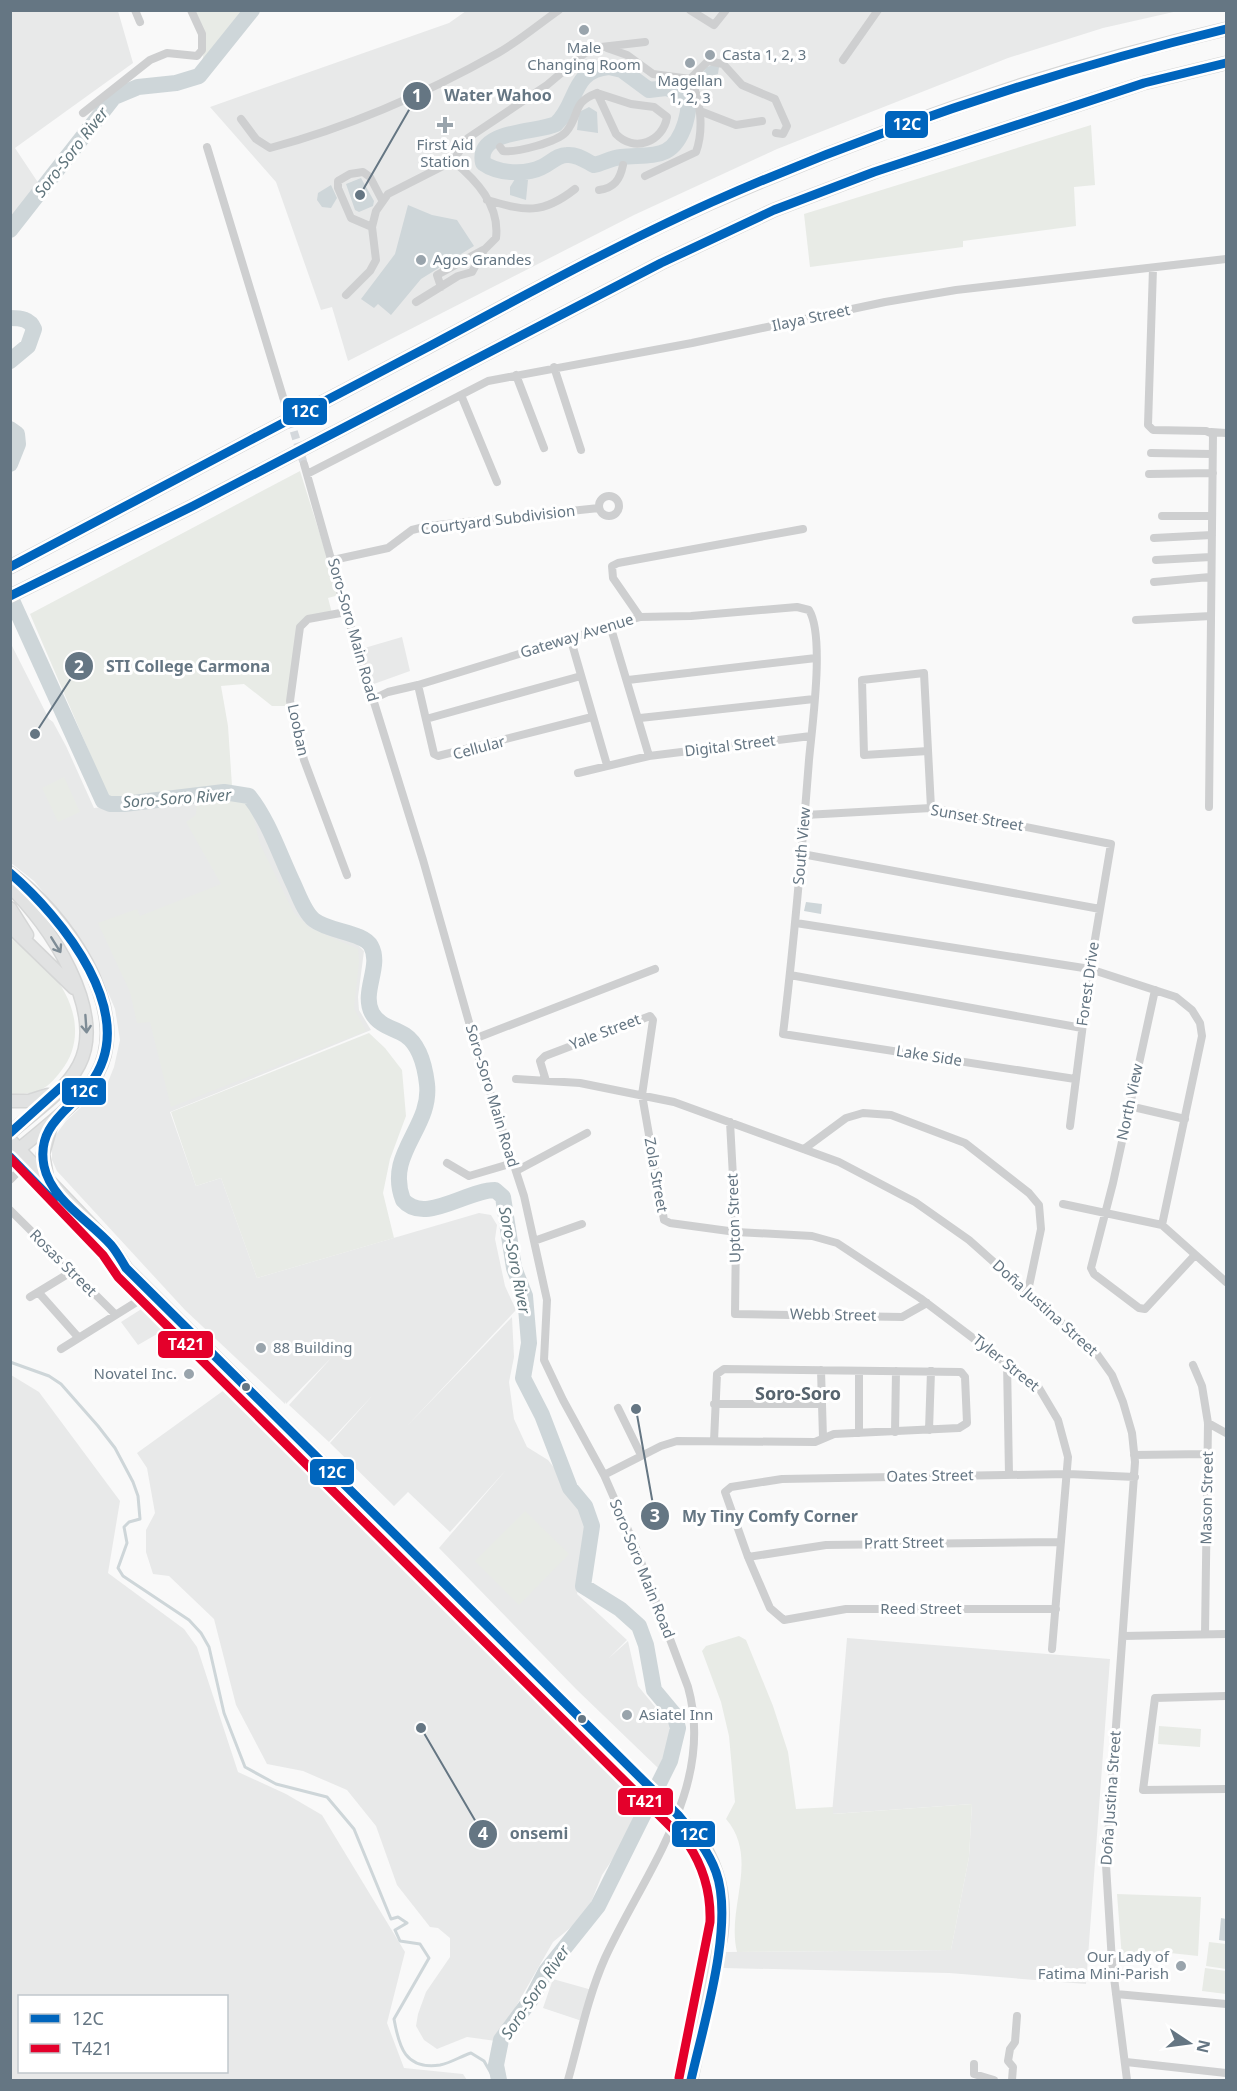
<svg xmlns="http://www.w3.org/2000/svg" width="1237" height="2091" viewBox="0 0 1237 2091" font-family="'Noto Sans',sans-serif">
	<rect width="100%" height="100%" fill="#f9f9f9"/>
	<!-- built -->
	<path fill="#e8e9e9" fill-rule="evenodd" d="M11,10L118,11L133,63L15,148L41,187L11,218Z
		M466,11H1178L1103,28L1008,58L777,149L634,215L348,361L332,307L321,310L276,182L210,107L449,23Z
		M402,637L410,671L371,685L361,649Z
		M10,642L49,719L53,722L66,746L94,808L233,796L248,801L305,917L315,926L357,944L364,951L358,997L359,1010L371,1030L170,1112L196,1186L221,1178L257,1278L479,1213L491,1215L497,1225L495,1239L505,1286L516,1310L406,1427L512,1317L514,1357L509,1382L514,1419L527,1447L548,1460L556,1470L586,1523L587,1554L577,1594L627,1640L609,1658L628,1641L638,1686L670,1725L669,1749L666,1760L658,1768L576,1689L439,1548L506,1470L450,1532L408,1492L394,1506L330,1443L373,1395L329,1442L289,1405L332,1357L286,1404L285,1401V1404L185,1310L57,1171L52,1160V1140L66,1121L108,1082L114,1067L120,1040L115,1009L100,973L48,898L34,881L11,863Z
		M143,1308L164,1330L138,1345L121,1322Z
		M11,1375L39,1392L120,1501L108,1573L184,1629L197,1647L238,1772L286,1794L322,1815L405,1952L387,2023L404,2068L463,2074L467,2080H11ZM20,1996H226V2072H20Z
		M227,1388L441,1601L644,1794L640,1818L602,1875L586,1915L553,1942L496,2041L467,2037L437,2049L424,2040L416,2026L418,2014L426,1992L450,1957V1938L438,1928L430,1927L397,1885L376,1826L347,1790L303,1771L267,1764L236,1705L214,1619L169,1576L153,1574L146,1552V1530L155,1513L147,1468L137,1453Z
		M847,1638L1110,1659L1086,1984L949,1973L723,1968L726,1952L951,1950L969,1857L972,1804L832,1814Z
		M553,1979L592,1990L582,2021L543,2008Z"/>
	<!-- green -->
	<path fill="#e8ebe6" d="M195,11H252L199,76C205,48 209,36 195,11Z
		M1091,125L1095,185L1074,187L1076,226L963,241V247L810,267L804,214Z
		M300,471L339,595L328,598L332,613L306,618L292,664L287,706H272L244,684L221,686L228,726L232,786L109,798L30,614Z
		M64,777L80,812L58,822L42,788Z
		M230,798L244,801L253,815L260,844L294,913L310,928L358,949L359,962L354,1008L366,1031L171,1107L150,1022L137,1023L130,992L98,923L137,909L140,916L221,884L186,822L196,815L197,802Z
		M11,938C23,949 38,959 49,971C75,998 86,1040 61,1071C45,1092 36,1094 11,1094Z
		M369,1033L385,1048L402,1070L406,1116L390,1159L383,1193L394,1238L257,1278L221,1178L196,1186L171,1112Z
		M525,1511L569,1554L519,1605L475,1561Z
		M739,1636L746,1640L773,1706L788,1752L796,1809L833,1807V1814L972,1804L969,1857L951,1950L737,1952C726,1907 760,1859 726,1819L735,1802L729,1736L721,1702L702,1651L706,1646Z
		M1159,1726L1201,1729L1200,1747L1158,1744Z
		M1117,1894L1201,1897L1198,1956L1161,1952L1160,1958H1122Z
		M1209,1942L1226,1944V1969L1206,1966Z
		M1205,1968L1226,1971V1994L1202,1991Z"/>
	<!-- water -->
	<path fill="#ced6d9" d="M713,65L719,67L718,74L704,78L701,75L707,67Z
		M589,107L597,112L598,133L577,130L579,112Z
		M361,178L374,201L373,206L359,212L355,210L346,184Z
		M515,179L528,180L526,200L510,195V187Z
		M331,185L337,198L331,208L322,207L317,200L318,193Z
		M408,205L432,215L457,220L474,246L421,279L391,315L378,304L374,308L361,299L395,254Z
		M806,902L822,904L821,914L804,911Z
		M1221,1918L1226,1919V1941L1219,1940Z"/>
	<g fill="none" stroke-linecap="round" stroke-linejoin="round">
		<!-- stream -->
		<path stroke="#ced6d9" stroke-width="3" d="M10,1362L49,1376L61,1384L98,1426L115,1448L133,1482L138,1496L140,1519L129,1522L124,1527L127,1543L118,1568L123,1576L189,1620L201,1633L209,1647L224,1713L245,1767L276,1784L327,1797L354,1829L391,1919L398,1917L407,1923L395,1930L400,1941L420,1944L429,1958L394,2019C399,2047 405,2070 440,2065C451,2063 461,2056 471,2053L484,2061L495,2080"/>
		<!-- river -->
		<path stroke="#ced6d9" stroke-width="16" d="M609,67L622,70L649,90L666,88L684,93C691,104 688,113 685,124C673,161 653,154 621,157C611,158 603,163 594,165C586,161 577,154 567,155C557,155 551,163 542,167C526,175 498,174 483,163C476,129 537,133 556,124C578,104 571,70 609,67Z
			M10,230L114,97L138,87L176,83L199,76L252,10
			M10,318C21,318 30,319 34,329L28,346L10,361
			M10,429L17,434L18,444L10,464
			M10,596L103,801L110,804H124L224,792L249,796C269,821 280,856 294,885C299,896 305,913 314,920C329,932 364,932 371,946C382,966 361,992 372,1013C379,1026 394,1028 405,1035C420,1045 425,1067 427,1084C432,1128 385,1153 403,1200C424,1225 467,1190 495,1190L503,1197L514,1268L525,1296L529,1343L523,1378L542,1415L570,1488L585,1506L592,1526L583,1586L620,1609L639,1626L646,1645L654,1690L674,1714L678,1728L670,1761L598,1906L546,1971L532,1998L501,2040L496,2065L499,2080"/>
		<!-- minor-tunnel -->
		<path stroke="#d4d8dc" stroke-width="8" stroke-dasharray="8 4" stroke-linecap="butt" d="M283,397L304,464"/>
		<defs>
			<path id="highway" d="M10,567C149,493 287,421 426,348C520,298 615,245 713,202C879,129 1050,70 1226,29
				M10,596L193,506L661,263L774,210L874,172L1144,83L1226,63
				M10,873C61,911 134,1007 97,1074C83,1100 35,1135 11,1156
				M10,887C49,923 107,1011 79,1065C65,1092 32,1113 10,1133
				M10,908L27,935
				M10,926L74,988
				M10,1101H29L48,1095
				M10,1140L112,1247L126,1268L697,1836C719,1866 726,1900 721,1936L691,2080
				M10,1156L105,1255L123,1266
				M47,1177L43,1154L52,1122"/>
		</defs>
		<!-- highway casing -->
		<use href="#highway" stroke="#d5d6d6" stroke-width="15"/>
		<!-- minor -->
		<path stroke="#cecfd0" stroke-width="8" d="M135,10L140,22
			M690,10L714,25L726,10
			M607,48L627,55L653,74L690,79C701,99 704,130 696,152L645,176
			M843,60L878,10
			M690,79L708,61L723,64L742,85L775,99L787,126L783,134L776,133
			M700,111L736,125L762,121
			M83,113L150,60L167,53L197,56L202,50V34L191,10
			M241,119L256,139L270,148C349,127 427,93 498,53C519,41 539,24 559,10
			M207,147L283,397
			M500,147L503,151C516,153 557,142 566,132C581,114 571,103 597,93L631,104L654,107L667,117C663,142 634,153 616,134L597,93
			M599,190C614,188 620,180 623,165
			M487,200C526,211 542,215 575,189
			M372,227L351,218L338,188V181L350,174L363,172L370,177L382,200
			M1153,268L1148,425L1153,430L1206,431L1213,434L1209,807
			M441,287L437,275L483,250
			M346,295L370,271L376,260L372,227L376,211L388,194L453,161L468,138L547,85L585,53L601,47L645,42
			M416,302L458,276L472,272L484,250L496,238C500,205 476,180 453,161
			M554,367L581,450
			M516,375L544,448
			M461,395L497,482
			M1211,432L1226,433
			M1151,453L1212,454
			M304,464L346,612L423,860L480,1061L524,1196L547,1300L544,1360L563,1400L604,1475L635,1546L688,1687C716,1787 644,1873 605,1958C588,1996 579,2041 568,2080
			M307,474L488,381L692,343L885,302L956,290L1226,259
			M1149,474L1213,473
			M599 506a10 10 0 1 1 20 0a10 10 0 1 1-20 0Z
			M1162,516H1212
			M1154,538L1212,535
			M333,560L388,548L412,530L428,526L599,508
			M1156,560L1211,557
			M1154,582L1210,577
			M346,612L308,619L300,627L290,701L304,760L347,875
			M640,617L613,578L612,566L618,563L803,529
			M1136,620L1211,616
			M610,625L649,756
			M570,637L607,765
			M628,680L816,658
			M418,685L434,754L438,756L592,717
			M373,699L388,692L418,685L640,617L691,616L797,607L809,610C825,636 812,726 809,760C802,851 794,943 783,1034L1075,1079
			M640,718L814,699
			M426,719L581,676
			M928,751L864,755L862,680L924,673L931,808
			M578,773L649,756L811,736
			M805,815L931,808L1111,844L1090,969L1070,1126
			M802,854L1100,909
			M796,923L1090,969L1176,997L1192,1010L1200,1023L1202,1036L1162,1225
			M790,975L1082,1028
			M1155,990L1113,1183L1091,1268L1094,1274L1139,1308L1145,1309L1195,1255
			M474,1039L655,969
			M516,1079L580,1083L674,1102L839,1162L915,1202L969,1240L1097,1354L1112,1375L1123,1402L1132,1433L1135,1462L1106,1865L1112,1962L1127,2080
			M546,1081L540,1061L545,1056L650,1016L653,1020L642,1095L664,1220L670,1223L736,1232L812,1236L837,1243L920,1298L1039,1388L1058,1420L1068,1457L1052,1649
			M1129,1106L1185,1119
			M730,1122L736,1232L735,1314L902,1317L927,1303
			M804,1149L846,1118L863,1113L891,1115L965,1143L1029,1193L1039,1205L1041,1229L1028,1291
			M447,1163L469,1176L513,1163
			M516,1171L587,1133
			M10,1180L22,1168
			M1063,1204L1162,1225L1226,1282
			M10,1210L116,1315
			M534,1241L582,1224
			M39,1293L78,1337
			M30,1297L71,1272
			M61,1349L151,1293
			M1007,1362L1009,1475
			M1193,1365L1202,1386L1208,1423L1205,1634
			M821,1370L823,1438
			M714,1404H822
			M618,1408L641,1455
			M1208,1423L1226,1433
			M929,1430L931,1371
			M895,1432L896,1371
			M859,1433V1371
			M1134,1455L1207,1454
			M604,1475L661,1446L677,1441L815,1442L834,1434L959,1428L967,1423L965,1377L961,1372L724,1369L717,1374L714,1441
			M748,1557L826,1545L1061,1542
			M1056,1609H846L784,1620L770,1608L748,1557L725,1492L731,1487L782,1479L1068,1474L1135,1477
			M1123,1636L1226,1634
			M1226,1696L1155,1698L1143,1790L1226,1789
			M1116,1994L1226,2004
			M1126,2062L1226,2073
			M974,2064V2074L994,2080
			M1012,2080L1013,2067L1008,2061L1010,2049L1015,2042L1017,2016"/>
		<!-- highway -->
		<use href="#highway" stroke="#e1e2e2" stroke-width="12"/>
		<defs>
			<path id="bus-1" d="M10,567C149,493 287,421 426,348C520,298 614,246 712,202C878,129 1050,72 1226,29
				M10,596L193,506L661,263L774,210L874,172L1144,83L1226,63
				M10,873C61,917 143,1015 90,1084C69,1111 36,1125 44,1166C51,1200 90,1221 111,1245C117,1252 121,1260 126,1268L678,1815C693,1833 708,1850 716,1872C735,1924 703,2026 691,2080
				M10,1133L61,1087
				M10,1157L53,1201"/>
			<path id="bus-2" d="M10,1158L103,1255L118,1277L688,1844C704,1868 711,1893 710,1922L679,2078"/>
		</defs>
		<!-- bus-1 casing -->
		<use href="#bus-1" stroke="#fff" stroke-width="14"/>
		<!-- bus-2 casing -->
		<use href="#bus-2" stroke="#fff" stroke-width="14"/>
		<!-- bus-1 -->
		<use href="#bus-1" stroke="#0065bd" stroke-width="9"/>
		<!-- bus-2 -->
		<use href="#bus-2" stroke="#e4002b" stroke-width="9"/>
	</g>
	<!-- one-way arrows -->
	<defs><path id="oneway-shaft" d="M-6 0H5M1.5-3L5.5 0L1.5 3" fill="none" stroke-width="1.6" stroke-linecap="round" stroke-linejoin="round" transform="scale(1.5)"/></defs>
	<g stroke="#7e8c96">
		<use href="#oneway-shaft" transform="translate(56 945) rotate(58)"/>
		<use href="#oneway-shaft" transform="translate(86 1024) rotate(86)"/>
	</g>
	<!-- markers -->
	<g fill="#99a4ac" stroke="#fff" stroke-width="2">
		<circle cx="584" cy="30" r="6"/>
		<circle cx="710" cy="55" r="6"/>
		<circle cx="690" cy="63" r="6"/>
		<path d="M442 116h6v6h6v6h-6v6h-6v-6h-6v-6h6z"/>
		<circle cx="421" cy="260" r="6"/>
		<circle cx="261" cy="1348" r="6"/>
		<circle cx="189" cy="1374" r="6"/>
		<circle cx="627" cy="1715" r="6"/>
		<circle cx="1181" cy="1966" r="6"/>
	</g>
	<g fill="#657683" stroke="#fff" stroke-width="2">
		<circle cx="246" cy="1387" r="5"/>
		<circle cx="582" cy="1719" r="5"/>
	</g>
	<g text-anchor="middle" stroke-width="6" stroke-linejoin="round" paint-order="stroke">
		<!-- poi labels -->
		<g font-size="15" fill="#657683" stroke="#fff" text-anchor="start">
			<text x="584" y="53" text-anchor="middle">Male<tspan x="584" dy="17">Changing Room</tspan></text>
			<text x="722" y="60">Casta 1, 2, 3</text>
			<text x="690" y="86" text-anchor="middle">Magellan<tspan x="690" dy="17">1, 2, 3</tspan></text>
			<text x="445" y="150" text-anchor="middle">First Aid<tspan x="445" dy="17">Station</tspan></text>
			<text x="433" y="265">Agos Grandes</text>
			<text x="273" y="1353">88 Building</text>
			<text x="177" y="1379" text-anchor="end">Novatel Inc.</text>
			<text x="639" y="1720">Asiatel Inn</text>
			<text x="1169" y="1962" text-anchor="end">Our Lady of<tspan x="1169" dy="17">Fatima Mini-Parish</tspan></text>
		</g>
		<!-- street labels -->
		<g font-size="15" fill="#657683" stroke="#fff">
			<text transform="translate(811 318) rotate(-12)" y="5">Ilaya Street</text>
			<text transform="translate(498 520) rotate(-7)" y="5">Courtyard Subdivision</text>
			<text transform="translate(353 630) rotate(74)" y="5">Soro-Soro Main Road</text>
			<text transform="translate(577 636) rotate(-17)" y="5">Gateway Avenue</text>
			<text transform="translate(298 730) rotate(78)" y="5">Looban</text>
			<text transform="translate(730 746) rotate(-7)" y="5">Digital Street</text>
			<text transform="translate(479 748) rotate(-15)" y="5">Cellular</text>
			<text transform="translate(977 818) rotate(10)" y="5">Sunset Street</text>
			<text transform="translate(802 846) rotate(-85)" y="5">South View</text>
			<text transform="translate(1088 984) rotate(-82)" y="5">Forest Drive</text>
			<text transform="translate(605 1032) rotate(-21)" y="5">Yale Street</text>
			<text transform="translate(929 1056) rotate(9)" y="5">Lake Side</text>
			<text transform="translate(492 1096) rotate(73)" y="5">Soro-Soro Main Road</text>
			<text transform="translate(1130 1102) rotate(-78)" y="5">North View</text>
			<text transform="translate(656 1175) rotate(80)" y="5">Zola Street</text>
			<text transform="translate(734 1218) rotate(-92)" y="5">Upton Street</text>
			<text transform="translate(63 1263) rotate(45)" y="5">Rosas Street</text>
			<text transform="translate(1045 1308) rotate(42)" y="5">Doña Justina Street</text>
			<text transform="translate(833 1315) rotate(1)" y="5">Webb Street</text>
			<text transform="translate(1006 1363) rotate(39)" y="5">Tyler Street</text>
			<text transform="translate(930 1476) rotate(-1)" y="5">Oates Street</text>
			<text transform="translate(1207 1498) rotate(-89)" y="5">Mason Street</text>
			<text transform="translate(904 1543) rotate(-1)" y="5">Pratt Street</text>
			<text transform="translate(642 1569) rotate(68)" y="5">Soro-Soro Main Road</text>
			<text x="921" y="1614">Reed Street</text>
			<text transform="translate(1111 1798) rotate(-86)" y="5">Doña Justina Street</text>
		</g>
		<!-- water labels -->
		<g font-size="16" font-style="italic" fill="#60757c" stroke="#fff">
			<text transform="translate(71 152) rotate(-52)" y="6">Soro-Soro River</text>
			<text transform="translate(177 798) rotate(-4)" y="6">Soro-Soro River</text>
			<text transform="translate(515 1260) rotate(79)" y="6">Soro-Soro River</text>
			<text transform="translate(535 1992) rotate(-56)" y="6">Soro-Soro River</text>
		</g>
		<!-- quarter labels -->
		<g font-size="18" font-weight="bold" fill="#57646e" stroke="#fff">
			<text x="798" y="1400">Soro-Soro</text>
		</g>
	</g>
	<!-- callouts -->
	<path fill="none" stroke="#657683" stroke-width="2" d="M360 195L417 96M35 734L79 666M636 1409L655 1516M421 1728L483 1834"/>
	<g fill="#657683" stroke="#fff" stroke-width="2">
		<circle cx="360" cy="195" r="6"/>
		<circle cx="35" cy="734" r="6"/>
		<circle cx="636" cy="1409" r="6"/>
		<circle cx="421" cy="1728" r="6"/>
		<circle cx="417" cy="96" r="15"/>
		<circle cx="79" cy="666" r="15"/>
		<circle cx="655" cy="1516" r="15"/>
		<circle cx="483" cy="1834" r="15"/>
	</g>
	<g font-size="18" text-anchor="middle" font-weight="bold" fill="#fff">
		<text x="417" y="102">1</text>
		<text x="79" y="673">2</text>
		<text x="655" y="1522">3</text>
		<text x="483" y="1840">4</text>
	</g>
	<g font-size="16" text-anchor="middle" font-weight="bold" fill="#657683" stroke="#fff" stroke-width="6" stroke-linejoin="round" paint-order="stroke">
		<text x="498" y="101">Water Wahoo</text>
		<text x="188" y="672">STI College Carmona</text>
		<text x="770" y="1522">My Tiny Comfy Corner</text>
		<text x="539" y="1839">onsemi</text>
	</g>
	<g stroke="#fff" stroke-width="2">
		<rect x="884" y="110" width="45" height="29" rx="6" fill="#0065bd"/>
		<rect x="282" y="397" width="46" height="29" rx="6" fill="#0065bd"/>
		<rect x="61" y="1077" width="46" height="29" rx="6" fill="#0065bd"/>
		<rect x="157" y="1330" width="57" height="29" rx="6" fill="#e4002b"/>
		<rect x="309" y="1458" width="46" height="28" rx="6" fill="#0065bd"/>
		<rect x="617" y="1787" width="57" height="29" rx="6" fill="#e4002b"/>
		<rect x="671" y="1820" width="45" height="28" rx="6" fill="#0065bd"/>
	</g>
	<g font-size="16" text-anchor="middle" font-weight="bold" fill="#fff">
		<text x="907" y="130">12C</text>
		<text x="305" y="417">12C</text>
		<text x="84" y="1097">12C</text>
		<text x="186" y="1350">T421</text>
		<text x="332" y="1478">12C</text>
		<text x="645" y="1807">T421</text>
		<text x="694" y="1840">12C</text>
	</g>
	<!-- border -->
	<rect width="1237" height="2091" fill="none" stroke="#657683" stroke-width="24"/>
	<!-- legend -->
	<rect x="18" y="1995" width="210" height="78" fill="#ffffff" stroke="#c1c8cd" stroke-width="1.5"/>
	<rect x="30" y="2014" width="30" height="9" fill="#0065bd" stroke="#c1c8cd" stroke-width="1.5"/>
	<text x="72" y="2025" font-size="18" fill="#657683">12C</text>
	<rect x="30" y="2044" width="30" height="9" fill="#e4002b" stroke="#c1c8cd" stroke-width="1.5"/>
	<text x="72" y="2055" font-size="18" fill="#657683">T421</text>
	<!-- north arrow -->
	<g transform="translate(1189 2043) rotate(103)" stroke="#ffffff" stroke-width="4.5" paint-order="stroke">
	<path d="M0-4.5L10 22L0 15L-10 22Z" fill="#657683"/>
	<text y="-9" font-size="16" font-weight="bold" text-anchor="middle" fill="#657683">N</text>
	</g>
</svg>
